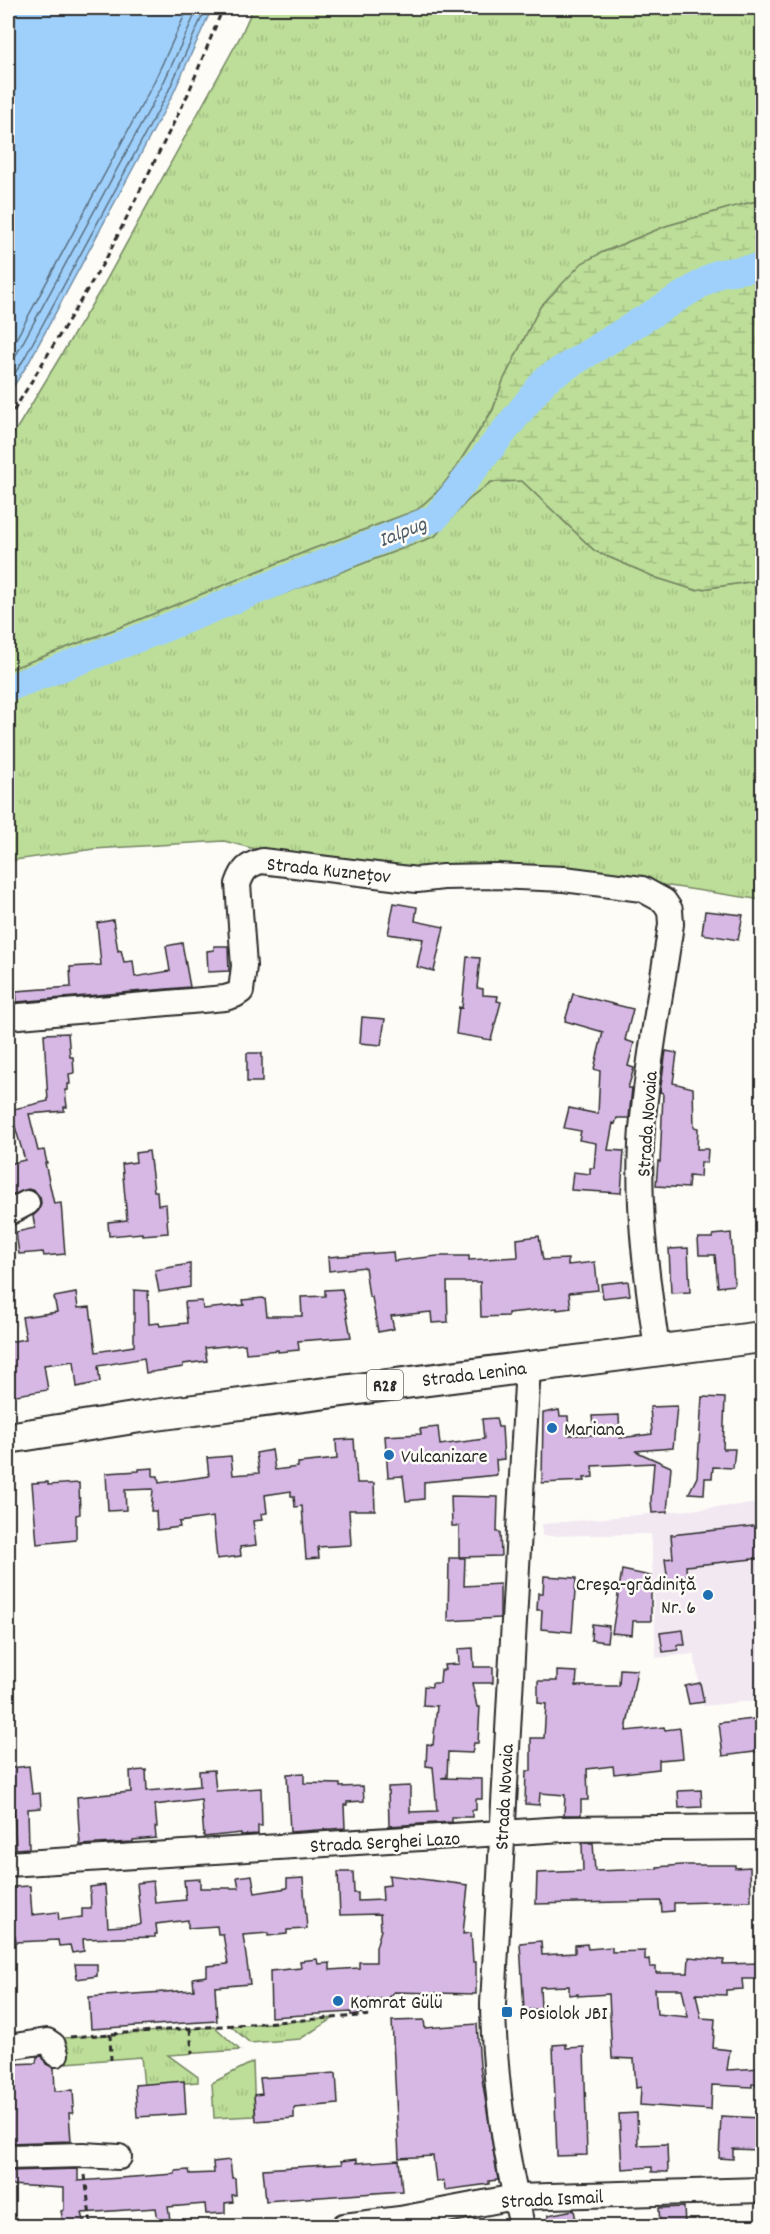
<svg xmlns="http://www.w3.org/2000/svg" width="770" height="2234" viewBox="0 0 770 2234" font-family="Dekko,sans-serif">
	<defs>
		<pattern id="grass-tufts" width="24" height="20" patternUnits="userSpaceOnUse" patternTransform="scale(1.5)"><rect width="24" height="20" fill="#bcde98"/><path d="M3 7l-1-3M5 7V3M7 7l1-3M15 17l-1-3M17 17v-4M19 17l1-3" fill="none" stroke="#a2bf83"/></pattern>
		<pattern id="wetland-marsh" width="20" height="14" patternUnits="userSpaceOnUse" patternTransform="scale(1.5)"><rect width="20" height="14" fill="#bcde98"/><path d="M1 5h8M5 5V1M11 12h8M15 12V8" fill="none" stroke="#a2bf83"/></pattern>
	</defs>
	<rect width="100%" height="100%" fill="#fdfcf7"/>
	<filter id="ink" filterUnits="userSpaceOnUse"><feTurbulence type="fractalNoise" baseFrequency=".0167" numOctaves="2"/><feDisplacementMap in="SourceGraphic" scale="12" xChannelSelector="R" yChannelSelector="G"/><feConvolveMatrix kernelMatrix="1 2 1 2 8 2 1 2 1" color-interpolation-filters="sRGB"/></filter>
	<g filter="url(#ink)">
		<!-- built -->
		<path fill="#f2e8f2" d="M762,1149V1225H757V1186Z
			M762,1503V1700L703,1706L694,1654L656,1658L651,1534L542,1536V1524Z"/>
		<!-- grass -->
		<path fill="url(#grass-tufts)" stroke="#748462" stroke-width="1.5" d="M253,8H762V200L736,206L666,226L601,253L557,289L540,307L503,381L493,409L453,472L440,489L417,510L310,550L126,625L8,670V443L103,286L241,35Z
			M522,481L595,551L657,578L695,590L762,580V900L576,872L499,864L407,869L259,850L224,841L94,849L8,861V699L435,536L467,501L491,482Z
			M334,2018L300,2039L250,2043L231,2026Z
			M215,2027L240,2050L168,2055L198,2077V2082L144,2086L141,2057L66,2063L61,2061L60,2039L64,2038Z
			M253,2062L255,2116L214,2118L212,2083Z"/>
		<!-- wetland -->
		<path fill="url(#wetland-marsh)" stroke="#748462" stroke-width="1.5" d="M762,200V580L695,590L657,578L595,551L522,481L491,482L467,501L435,536L8,699V670L126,625L310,550L417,510L440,489L453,472L493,410L503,381L540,307L582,263L601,253L666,226L736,206Z"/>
		<!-- water -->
		<path fill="#9fd0fb" stroke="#718ea8" stroke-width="1.5" d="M8,8H212L173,94L29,362L8,395Z"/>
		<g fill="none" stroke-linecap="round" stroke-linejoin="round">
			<!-- shore -->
			<path stroke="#596d7e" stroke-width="1.5" d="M8,354L153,84L188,8
				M8,370L161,88L198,8
				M8,384L24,359L168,92L206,8"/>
			<!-- river -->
			<path stroke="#9fd0fb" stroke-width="28" d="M8,688L160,630L435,518L546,379L719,273L762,267"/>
		</g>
		<!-- building -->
		<path fill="#d7b8e5" stroke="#2b2b2b" stroke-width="1.5" fill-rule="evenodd" d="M394,903L417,907L415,921L444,927L434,971L417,967L423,939L388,934Z
			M705,911L743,915L738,940L702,934Z
			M113,920L118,951L121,950L124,962L133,961L135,977L170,971L166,946L182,943L190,987L17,1002L16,991L71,987L70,967L101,965L97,923Z
			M214,946H228L229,971L208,972L207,951L214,950Z
			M467,957L480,958L477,988L483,989V995L498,996L497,1001L501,1002L491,1040L456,1034L459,1007L462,1008Z
			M573,994L633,1009L625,1040L634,1043L628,1066L634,1068L628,1088H632L629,1118H617L615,1124L613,1123L608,1150L624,1151L621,1193L571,1190L573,1172L590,1174V1168H594L596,1143L579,1140L581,1131L564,1128L569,1108L598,1114L600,1071L594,1069L603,1032L565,1021Z
			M362,1017L385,1019L381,1045L360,1043Z
			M68,1033L70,1057H73L74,1073L69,1074L70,1084H68V1090H65L67,1107H64V1111L29,1114L38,1151L44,1150L47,1163H45L54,1204L61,1203L65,1254L44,1256L43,1252L19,1254L16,1232L35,1228L33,1216L39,1210L41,1203L40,1197L35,1191L28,1189L8,1197V1164L25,1160L10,1110L48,1101L44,1034Z
			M666,1051L677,1053L673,1083L693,1088L694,1127L698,1128L697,1149H708L707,1163L701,1162L700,1177L689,1176L688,1188L656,1186L658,1161L660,1162L662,1118L663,1093L660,1092Z
			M247,1053H262V1082H247Z
			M149,1151L154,1191H157L158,1205L166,1204L168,1233L142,1235V1233L109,1236L108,1222L127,1220L122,1164L136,1162L135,1153Z
			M731,1233L734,1285L718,1287L715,1255H699L698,1238H713V1235Z
			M539,1236L543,1260L568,1259V1265L595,1262L598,1290L569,1293L571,1308L557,1310V1308L508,1313V1316L481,1317L480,1282H447L448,1322L432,1323L431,1312L391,1316L394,1329L378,1332L372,1297H369L365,1267L329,1271L328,1257L393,1252L394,1261L438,1256H469V1260L518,1257L517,1239Z
			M688,1248L690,1292L671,1293L669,1249Z
			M190,1264V1287L159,1292L155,1270Z
			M628,1281L630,1295L603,1298L601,1284Z
			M342,1289L351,1337L298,1341L299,1350L278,1352V1350L246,1353L245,1344L205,1348L207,1361L183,1364V1367L146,1373L144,1358L98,1366L100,1382L77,1387L74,1361L44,1365L48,1390L10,1396L8,1379V1342L26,1339L22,1317L57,1312L54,1297L76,1293L78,1308L90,1307L96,1352L134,1346V1290L148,1291L149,1324L159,1323L160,1326L187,1323L185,1302L202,1301L203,1309L244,1305L243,1300L263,1298L265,1299L267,1316H302L301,1297L325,1296V1290Z
			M702,1397L725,1398L723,1449H735L733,1468L713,1467L712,1478H705L704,1494L689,1493L697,1477Z
			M677,1406L673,1448L635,1451L671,1467L667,1512L652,1513L651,1500L654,1463L592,1466L593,1477L584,1478L585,1481L542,1483L543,1413L559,1410L560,1416H568L569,1435H594L592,1416L619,1415L620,1438L652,1434L650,1407Z
			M496,1418L498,1427H502L504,1459L496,1460L497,1475L424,1482V1499L406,1501L403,1476L388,1477L385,1436L421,1434L420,1429L438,1427L440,1445L484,1439L482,1419Z
			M354,1439L357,1483H374L375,1510H349L351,1545L318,1547L319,1558L306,1559L302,1506L295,1507L294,1496H291V1491L265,1495L267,1513L261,1514L262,1520L253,1521L256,1545L240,1547L241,1556L217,1559L213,1517L179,1522L180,1527L157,1530L156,1511H151L153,1489L125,1490L126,1510L108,1511L106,1473L139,1471V1469L153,1468V1476H158L159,1483L209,1476L207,1458L231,1456L233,1475L259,1473L256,1453L272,1450L275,1470L298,1467V1463L337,1459L336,1440Z
			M48,1482V1485L79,1483L80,1514L76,1515V1540L37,1544L32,1483Z
			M451,1496L498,1497L497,1532H500L501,1556L459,1557V1526H452Z
			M762,1525V1558L686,1566L687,1581L668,1583L665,1559L673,1558L671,1535Z
			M449,1558H465L464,1586L500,1584V1618L448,1621Z
			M622,1570L651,1576V1621H633L632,1635L612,1633Z
			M544,1576L576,1578L572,1632L541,1629L542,1610H537L538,1593H543Z
			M592,1624L609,1626L607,1642L591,1640Z
			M683,1630L685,1645H677L678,1650L663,1652L660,1633Z
			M473,1648L474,1667H493V1683H472L477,1707H480L478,1743H474L472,1753L448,1752L447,1777L441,1778L482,1779V1799H476V1810H472V1817H452V1822L389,1826L388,1787L410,1786V1812L437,1811L433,1767L426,1766L427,1744L433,1745L437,1706L423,1705L424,1686L432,1687V1683H440L441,1670H445L444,1665L459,1664L458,1649Z
			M620,1669L637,1670L626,1731L664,1727L665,1730L680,1728L683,1758L659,1760V1769L614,1774L613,1766L587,1769L588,1800H581V1815H564L565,1795L540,1793L539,1805L525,1804L526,1771H531V1738H544L546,1704L538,1703V1681H557V1671L577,1672L576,1686H619Z
			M700,1683L704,1702L689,1704L685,1686Z
			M762,1718V1751L723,1756L719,1723Z
			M29,1766L32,1794L40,1793L41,1808L28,1809L29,1848L16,1849L14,1807L8,1808V1777L12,1776L11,1768Z
			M146,1770L147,1791L200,1786L199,1771L214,1770L216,1791L261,1788L262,1826H258V1834L241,1835V1833L204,1837L201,1799L155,1805L157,1827H155L156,1838L133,1840V1842L80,1845L77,1797L131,1792L130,1771Z
			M304,1773V1783L340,1784V1787L363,1786L364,1801L347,1802V1805H344L345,1828L290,1832L287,1774Z
			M701,1790L702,1807L679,1808L678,1791Z
			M582,1843H593L595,1871L657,1869V1867L682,1865H735V1868L750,1867L751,1901L674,1903V1911L662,1912L661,1901L536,1904L537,1873L583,1871Z
			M338,1872H353L354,1893H358V1901L383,1900L382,1886L390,1885L389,1875L468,1885L463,1934L471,1933L473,1962H476V1994L394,1992L388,1999H369L363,2013L351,2015V2012L271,2017L270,1971L301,1968L300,1961L317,1959L318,1964L330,1963V1970L359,1968V1962H376V1947L381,1930L380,1914L340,1915Z
			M252,1875L255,1893L287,1888V1879L303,1878L307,1929L287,1930V1934L268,1936V1933L243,1935L250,1984L215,1987L217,2021L91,2029L89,1997L194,1990L193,1978L207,1976V1966L228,1964L223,1934H218L217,1926L188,1928V1920L156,1924L157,1934H155V1937L83,1939L84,1951L72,1953L70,1945L59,1946L58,1940L16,1942L15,1936H8V1889H13L12,1887L30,1886L32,1915L58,1912L59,1920L82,1917V1909H91L90,1887L105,1885L108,1927L139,1925L141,1924L137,1883L153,1881L155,1903L186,1900L184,1880L200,1879V1888H239L237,1877Z
			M541,1941L542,1955L575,1953V1945L587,1944L588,1949L612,1947V1952L645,1951V1960L649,1959L650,1967H656V1973H688L689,1957L724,1960L723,1964L762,1963V1979H742L743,1989L726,1990V1995L696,1994L701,2018L715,2019L713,2048L730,2050L727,2070L762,2068V2084H752V2087L712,2085L711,2110L640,2105L641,2087L636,2088L634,2059L612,2058L609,1994L578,1996V1994L569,1995V1986L540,1987L541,2009L524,2010L520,1943ZM655,1989H682L688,2017L657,2014Z
			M75,1964H97V1976L77,1979Z
			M424,2020L425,2028L477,2024L480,2066L498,2180L489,2181V2184L445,2190L444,2181L436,2182L433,2156L399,2158L392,2021Z
			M566,2044V2048L584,2047L587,2155L557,2156L553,2045Z
			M42,2056L46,2064L54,2068L55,2091L73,2090L74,2107H72L73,2113H69L71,2141L8,2143V2074H13L12,2064L36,2063L37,2057Z
			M336,2073L338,2104L294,2108V2118L256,2121L254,2095L262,2094L260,2078Z
			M184,2081L186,2114L137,2117L135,2085Z
			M637,2113L638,2145L667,2144L668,2172H652V2167L622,2169L619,2114Z
			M721,2116L760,2118L759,2150L733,2149V2159L719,2158Z
			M357,2159V2163L399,2160L402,2191L266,2201L263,2169L342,2164L341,2161Z
			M230,2160L232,2178H235L236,2195H232L233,2202L225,2203V2213L206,2214L205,2204L168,2207L171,2226H159L156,2208L82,2213L85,2224L64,2226L61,2211L64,2210V2188L8,2185V2171L78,2169V2181L175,2174V2171L189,2170L190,2174L214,2173L213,2162Z
			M684,2207L685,2226H660L659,2208Z
			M574,2210L577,2226H550L548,2215Z"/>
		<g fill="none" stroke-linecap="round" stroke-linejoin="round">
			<defs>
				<path id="minor" d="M8,1017L225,998L235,995L241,991L244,966L238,884C243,870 247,865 262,861L417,880L443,877L497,876L564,879L642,889L664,901L670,910L671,924C662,988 649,1053 643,1118C635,1195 646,1273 657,1349
					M8,1213L27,1203
					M8,1864L563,1829L762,1827
					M8,2047L47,2041L53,2045L56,2054
					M8,2157L83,2155L119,2157
					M344,2226L400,2219L515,2197L762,2190
					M522,2226C505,2154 494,2078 493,2004L528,1366"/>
				<path id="major" d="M8,1438L140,1417L762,1337"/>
			</defs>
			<!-- minor casing -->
			<use href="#minor" stroke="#2b2b2b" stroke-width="28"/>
			<!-- major casing -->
			<use href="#major" stroke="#2b2b2b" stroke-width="34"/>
			<!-- path -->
			<path stroke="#2b2b2b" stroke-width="3" stroke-dasharray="6 4.5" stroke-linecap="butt" d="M8,420L107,257L188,94L223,8
				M190,2029L192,2053
				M110,2034L111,2060
				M70,2037L373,2015
				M85,2175L91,2226"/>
			<!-- minor -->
			<use href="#minor" stroke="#fdfcf7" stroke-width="24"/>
			<!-- major -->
			<use href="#major" stroke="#fdfcf7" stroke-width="30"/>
		</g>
	</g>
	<!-- markers -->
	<g fill="#1f6fb2" stroke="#fdfcf7" stroke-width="2">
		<circle cx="552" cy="1428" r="6"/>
		<circle cx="389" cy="1455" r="6"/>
		<circle cx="708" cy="1595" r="6"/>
		<circle cx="338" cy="2001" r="6"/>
		<rect x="501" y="2006" width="12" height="12" rx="3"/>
	</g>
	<g text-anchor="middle" stroke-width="5" stroke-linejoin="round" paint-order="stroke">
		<!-- shield labels -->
		<rect fill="#fdfcf7" stroke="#6a6a68" stroke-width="1.5" x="367" y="1370" width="36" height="30" rx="4.5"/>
		<g font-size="18" font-weight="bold" fill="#2b2b2b">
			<text x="385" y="1391">R28</text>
		</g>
		<!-- street labels -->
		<g font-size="20" fill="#2b2b2b" stroke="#fdfcf7">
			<text transform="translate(329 869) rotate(6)" y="7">Strada Kuznețov</text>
			<text transform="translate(646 1124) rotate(-86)" y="7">Strada Novaia</text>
			<text transform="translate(474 1373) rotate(-7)" y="7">Strada Lenina</text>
			<text transform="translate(503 1797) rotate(-87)" y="7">Strada Novaia</text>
			<text transform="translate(385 1841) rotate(-3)" y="7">Strada Serghei Lazo</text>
			<text transform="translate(552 2198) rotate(-3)" y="7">Strada Ismail</text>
		</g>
		<!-- poi labels -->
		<g font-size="20" fill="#2b2b2b" stroke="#fdfcf7" text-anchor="start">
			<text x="564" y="1435">Mariana</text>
			<text x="401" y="1462">Vulcanizare</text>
			<text x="696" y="1590" text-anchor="end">Creșa-grădiniță<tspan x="696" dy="23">Nr. 6</tspan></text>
			<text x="350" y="2008">Komrat Gülü</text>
			<text x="519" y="2019">Posiolok JBI</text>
		</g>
		<!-- water labels -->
		<g font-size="21" font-style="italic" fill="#4e5d69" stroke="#fdfcf7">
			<text transform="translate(402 531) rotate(-22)" y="7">Ialpug</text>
		</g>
	</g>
	<!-- margin -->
	<rect width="770" height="2234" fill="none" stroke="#fdfcf7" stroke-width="30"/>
	<rect x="15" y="15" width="740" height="2204" fill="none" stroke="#2b2b2b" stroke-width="2" filter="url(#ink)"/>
</svg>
